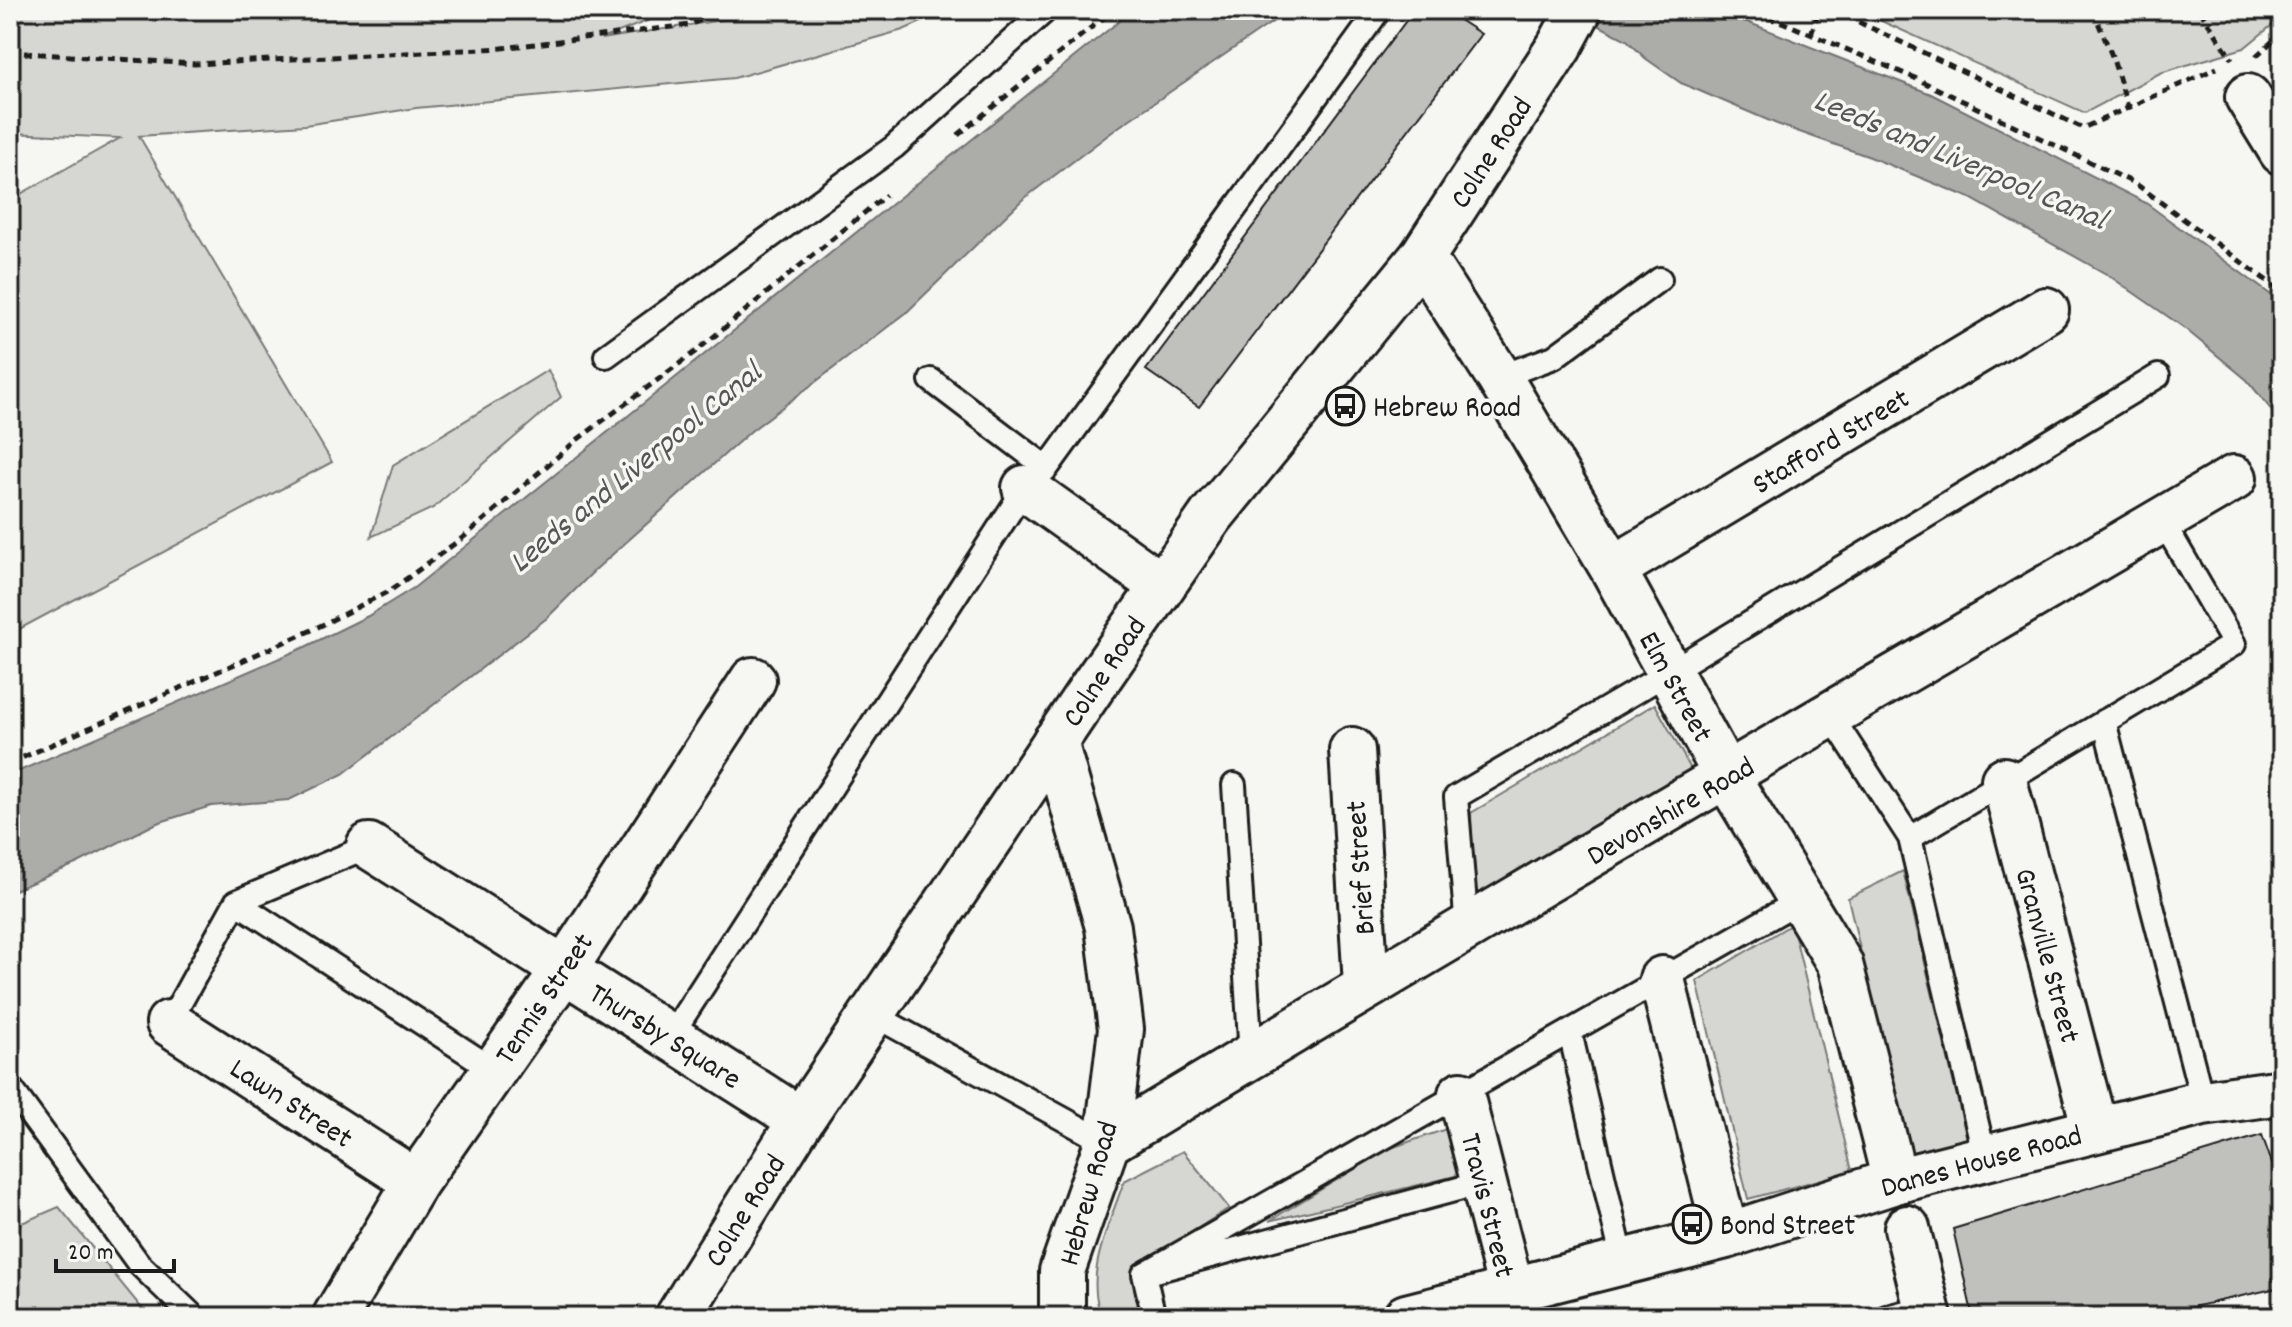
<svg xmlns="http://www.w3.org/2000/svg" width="2292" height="1327" viewBox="0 0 2292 1327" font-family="Dekko,sans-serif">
	<rect width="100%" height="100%" fill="#f6f6f2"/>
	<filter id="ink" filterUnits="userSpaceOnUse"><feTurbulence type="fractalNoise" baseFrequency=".0125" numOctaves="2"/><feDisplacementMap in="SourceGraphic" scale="16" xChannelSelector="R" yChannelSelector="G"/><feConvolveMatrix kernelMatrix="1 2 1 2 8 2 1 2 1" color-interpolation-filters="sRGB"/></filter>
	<g filter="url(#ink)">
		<!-- green -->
		<path fill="#d6d6d2" stroke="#797977" stroke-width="2" d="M10,10H675L601,39L759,14L770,10H949L903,30L734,78L416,108L305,125L139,136L332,462L10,634V200L120,138L10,133Z
			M1857,10H2282V17L2244,48L2160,73L2085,113Z
			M548,370L561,397L433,508L371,537L393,465Z
			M1655,704L1692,771L1474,898L1471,813Z
			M1903,871L1968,1143L1909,1157L1848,898Z
			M1792,924L1852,1171L1748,1199L1697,981Z
			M1449,1128L1460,1175L1269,1221L1388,1149Z
			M1183,1151L1229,1208L1138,1267L1152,1317H1102C1083,1273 1110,1224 1124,1181Z
			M59,1207L149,1317H10V1228Z"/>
		<!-- water -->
		<path fill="#acaca9" stroke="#727271" stroke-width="2" d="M1133,10H1290L1120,126L1022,200L906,313L751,431L595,570L547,618L343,774L289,800L211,806L157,823L78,863L10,892V775L305,647L368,616L415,587Z
			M1569,10C1625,10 1693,8 1747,22L1931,94L2146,203L2282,303V423L2247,380L2183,327L2108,275L1970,198L1870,157L1777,124L1681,83L1645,58L1627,40Z"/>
		<!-- building -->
		<path fill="#c0c0bd" stroke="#1c1c1c" stroke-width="2" d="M1414,10H1444L1481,34L1199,407L1146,370Z
			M2262,1135L2282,1192V1287L2148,1317H1973L1953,1229Z"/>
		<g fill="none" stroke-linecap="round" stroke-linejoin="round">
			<defs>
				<path id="lane" d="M606,356L894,147L1046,10
					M1499,377L1554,357L1660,279
					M931,380L1047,468
					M1831,716L1910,838
					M2104,721L2203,1103
					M1234,785L1251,1056
					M369,846L236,902L494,1070
					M1467,928L1456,797L1669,672L2158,376
					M872,1014L1107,1143
					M169,1023L236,902
					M1570,1032L1623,1262
					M670,1037L1025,488L1047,468L1379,10
					M10,1087L139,1264L194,1317
					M1985,1158L1910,838L2234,644L2162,520
					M1144,1274L1801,900
					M1154,1317L1144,1274L1484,1182
					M1886,1317L1927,1307"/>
				<path id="street" d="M2248,97L2282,152
					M1422,257L1499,377L1613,569L1727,777L1840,964L1895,1181
					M1025,488L1162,586
					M1613,569L2046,310
					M1055,742L1108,927L1121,1029L1107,1143L1062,1271V1317
					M1352,750L1366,986
					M2004,780L2095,1130
					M369,846L801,1120
					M1662,979L1726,1236
					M169,1023L416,1182
					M1461,1094L1518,1317
					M1107,1143C1480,917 1858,699 2234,478
					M1907,1228L1929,1317
					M335,1317L416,1182L564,970L753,680
					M1406,1317L1726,1236L1895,1181L2203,1103L2282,1092"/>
				<path id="primary" d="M678,1317L801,1120L1093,686L1211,516L1422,257L1559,47L1579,10"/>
			</defs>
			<!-- lane casing -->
			<use href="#lane" stroke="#1c1c1c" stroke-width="28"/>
			<!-- street casing -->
			<use href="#street" stroke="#1c1c1c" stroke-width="50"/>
			<!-- primary casing -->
			<use href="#primary" stroke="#1c1c1c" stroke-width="50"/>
			<!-- path -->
			<path stroke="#1c1c1c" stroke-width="5" stroke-dasharray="8 6" stroke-linecap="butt" d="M1740,10L1782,22L1917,79L2136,184L2282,292
				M1833,10L2083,128L2217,68
				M2093,10L2112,56L2128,107
				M2200,10L2232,59
				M1811,34L1819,10
				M10,52L195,64L502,48L689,25L728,10
				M2256,56L2282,33
				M958,135L1113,10
				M10,763L312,630L391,590L465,536L577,440L695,352L886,195"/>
			<!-- lane -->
			<use href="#lane" stroke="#f6f6f2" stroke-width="22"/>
			<!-- street -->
			<use href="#street" stroke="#f6f6f2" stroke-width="44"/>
			<!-- primary -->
			<use href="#primary" stroke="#f6f6f2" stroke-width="44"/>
		</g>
	</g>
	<!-- icons -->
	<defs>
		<symbol id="bus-ring" viewBox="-11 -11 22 22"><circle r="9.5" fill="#f6f6f2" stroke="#1c1c1c" stroke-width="1.5"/><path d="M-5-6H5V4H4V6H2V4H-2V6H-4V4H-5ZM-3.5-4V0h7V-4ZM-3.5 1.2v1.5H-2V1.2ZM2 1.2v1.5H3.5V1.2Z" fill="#1c1c1c"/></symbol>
	</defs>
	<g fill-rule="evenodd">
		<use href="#bus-ring" x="1323" y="384" width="44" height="44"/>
		<use href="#bus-ring" x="1670" y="1202" width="44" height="44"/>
	</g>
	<g text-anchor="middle" stroke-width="7" stroke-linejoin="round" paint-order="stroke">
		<!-- street labels -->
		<g font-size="30" fill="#1c1c1c" stroke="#f6f6f2">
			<text transform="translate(1490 152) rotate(-57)" y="10">Colne Road</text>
			<text transform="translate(1830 440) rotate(-31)" y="10">Stafford Street</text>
			<text transform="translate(1103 671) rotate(-56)" y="10">Colne Road</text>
			<text transform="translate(1677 686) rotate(61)" y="10">Elm Street</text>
			<text transform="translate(1670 810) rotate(-30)" y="10">Devonshire Road</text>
			<text transform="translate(1359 868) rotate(-94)" y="10">Brief Street</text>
			<text transform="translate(2049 955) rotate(75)" y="10">Granville Street</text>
			<text transform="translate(543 998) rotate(-56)" y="10">Tennis Street</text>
			<text transform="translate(666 1035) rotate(32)" y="10">Thursby Square</text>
			<text transform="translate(292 1102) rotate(33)" y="10">Lawn Street</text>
			<text transform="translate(1981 1160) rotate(-15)" y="10">Danes House Road</text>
			<text transform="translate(1087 1193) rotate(-74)" y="10">Hebrew Road</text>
			<text transform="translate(1489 1205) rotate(76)" y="10">Travis Street</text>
			<text transform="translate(744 1210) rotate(-58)" y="10">Colne Road</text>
		</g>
		<!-- poi labels -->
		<g font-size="30" fill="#1c1c1c" stroke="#f6f6f2" text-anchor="start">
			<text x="1373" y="416">Hebrew Road</text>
			<text x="1720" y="1234">Bond Street</text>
		</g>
		<!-- water labels -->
		<g font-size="32" font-style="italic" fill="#565654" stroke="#f6f6f2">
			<text transform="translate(1961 158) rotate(23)" y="11">Leeds and Liverpool Canal</text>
			<text transform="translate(634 466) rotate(-39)" y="11">Leeds and Liverpool Canal</text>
		</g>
	</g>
	<!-- margin -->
	<rect width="2292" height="1327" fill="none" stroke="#f6f6f2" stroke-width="40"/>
	<rect x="20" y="20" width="2252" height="1287" fill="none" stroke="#1c1c1c" stroke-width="3" filter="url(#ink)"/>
	<!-- scale -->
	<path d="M56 1259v12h118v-12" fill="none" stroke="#1c1c1c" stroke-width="4"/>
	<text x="68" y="1259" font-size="24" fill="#1c1c1c" stroke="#f6f6f2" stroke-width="6" paint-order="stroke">20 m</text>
</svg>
